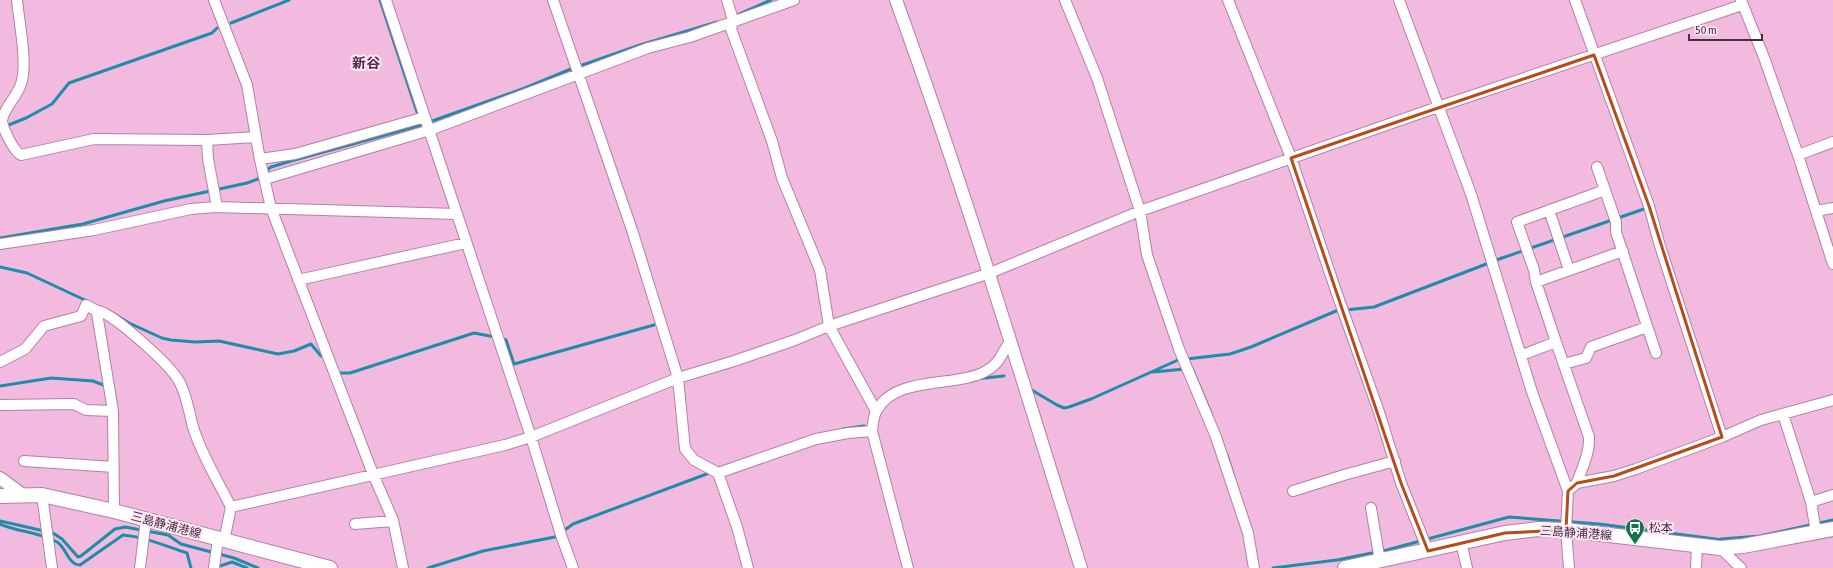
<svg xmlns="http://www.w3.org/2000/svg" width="1833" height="568" viewBox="0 0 1833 568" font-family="'Asap Condensed','Noto Sans JP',sans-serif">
	<rect width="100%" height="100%" fill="#f3bae0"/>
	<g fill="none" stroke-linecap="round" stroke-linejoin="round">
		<!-- stream -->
		<path stroke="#1d8da8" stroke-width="3" d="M380,0L417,112
			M739,14L771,0
			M231,23L289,0
			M6,126L26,118L52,104L69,83L212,33L217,28
			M266,171L271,167L291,161L418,126L525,88L571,69L640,45L717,22
			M0,238L83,224L164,201L247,183L258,179L262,175
			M0,267L27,273L87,301
			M111,312L129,323L162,338L171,340L195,342L219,341L278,354L294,351L311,344L321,356
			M500,338L506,340L514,364L654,325
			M1192,368L1211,413
			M1153,372L1185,369
			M340,373H350L474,333L495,337
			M975,379L1004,376
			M0,386L51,378L93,381L106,386
			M1030,389L1057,405L1064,408L1069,407L1091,399L1178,360L1230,354L1251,347L1336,311L1374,307L1502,258L1644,209
			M843,429L864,426
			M1227,455L1234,477
			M0,521L53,533L62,539L78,557L81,556L115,529L125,527L168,535L181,544L234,558L258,568
			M0,524C18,532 40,532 57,542C67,548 67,564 80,565L123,535C146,537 165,546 187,553L191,568
			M1721,539L1760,536L1833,520
			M217,567L232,562L247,568
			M428,568L483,551L555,537L573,524L712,472
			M1273,568L1337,560L1387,550L1509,517L1599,524L1723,540"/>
		<defs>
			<path id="minor" d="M214,0L247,85L260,160L271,208L373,474L393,520L403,568
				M386,0L531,437L561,535L573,568
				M553,0L633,233L678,378L685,449L694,460L718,473L737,527L748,568
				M727,0L733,20L731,29L772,141L782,178L820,270L829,326L876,411
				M1065,0L1097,78L1140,211L1147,255L1179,349L1216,437L1248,533L1254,568
				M1228,0L1291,158L1336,291L1379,412L1401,483L1428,551
				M1399,0L1471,194L1532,392L1568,491L1566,530L1569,568
				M1575,0L1649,206L1660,246L1722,437
				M1741,0L1765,60L1798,155L1833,264
				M0,120H2C5,106 17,97 21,84C28,64 19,22 17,0
				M2,120C2,127 14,152 21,155L94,139L207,140L208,159L217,207
				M207,140L256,137
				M1798,155L1833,142
				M260,159L295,154L425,117
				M1597,167L1616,222V232L1656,353
				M265,179L430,130L648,48L690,37L794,0
				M1549,210L1569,270
				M1816,211L1833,208
				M0,244L94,230L191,209L216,207L457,214
				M298,280L466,243
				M1536,282L1534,270L1517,222L1605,190
				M1556,342L1589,437C1590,453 1582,468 1577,483
				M1522,355L1556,342L1536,282L1623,251
				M0,362L25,349L44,326L81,316L86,305L97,311
				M1564,364L1586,358L1591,347L1647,327
				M0,405L74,404L86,410L113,411
				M1783,414L1811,502L1816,532
				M24,461L114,467
				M718,473L816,439L848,433L872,431
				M1293,491L1344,475L1395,461
				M1568,491L1577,483L1614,476L1636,469L1722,437L1761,420L1833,400
				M42,495L52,568
				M1811,502L1833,495
				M1371,508L1380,561
				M114,511L113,411L97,313L99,311C116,316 170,365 179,381C188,397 189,416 195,433C204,459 219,483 231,507
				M355,524L393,521
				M224,541L231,507L505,445L531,437L678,378L734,361L795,340L829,326L990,273L1140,211L1438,107L1742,5
				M1461,542L1467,568
				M1720,548L1741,568
				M140,568L146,519
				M214,568L218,539
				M908,568L872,431C873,424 873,416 877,410C896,375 956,388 986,371C1002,362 1000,354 1010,342
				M1696,568L1697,546"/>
			<path id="tertiary" d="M896,0C964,187 1022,378 1081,568
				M0,478L23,495"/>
			<path id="secondary" d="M0,496L42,495L114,511L330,568
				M1345,568L1505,533L1538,529L1566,530L1720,548L1743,546L1833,529"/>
		</defs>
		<!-- minor casing -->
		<use href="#minor" stroke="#b57fa4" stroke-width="12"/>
		<!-- tertiary casing -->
		<use href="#tertiary" stroke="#b57fa4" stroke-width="14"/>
		<!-- secondary casing -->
		<use href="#secondary" stroke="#b57fa4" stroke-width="16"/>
		<!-- minor -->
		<use href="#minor" stroke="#fff" stroke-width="10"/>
		<!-- tertiary -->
		<use href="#tertiary" stroke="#fff" stroke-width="12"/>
		<!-- secondary -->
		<use href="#secondary" stroke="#fff" stroke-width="14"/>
	</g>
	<!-- marked area -->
	<path fill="none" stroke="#b74c1b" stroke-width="3" stroke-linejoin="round" d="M1594,55L1649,206L1722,437L1614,476L1577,483L1568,491L1566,530L1505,533L1428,551L1401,483L1291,158Z"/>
	<!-- icons -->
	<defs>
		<symbol id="bus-pin" viewBox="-11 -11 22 30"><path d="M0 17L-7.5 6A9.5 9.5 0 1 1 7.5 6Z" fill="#13754c" stroke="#ffe7f6"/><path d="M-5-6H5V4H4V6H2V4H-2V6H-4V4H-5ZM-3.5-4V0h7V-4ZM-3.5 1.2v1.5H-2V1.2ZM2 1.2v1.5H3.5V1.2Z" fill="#fff"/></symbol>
	</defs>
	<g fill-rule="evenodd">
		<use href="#bus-pin" x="1624" y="517" width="22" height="30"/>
	</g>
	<g text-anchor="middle" stroke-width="4" stroke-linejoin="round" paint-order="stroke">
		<!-- street labels -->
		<g font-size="12" fill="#442d3d" stroke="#ffe7f6">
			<text transform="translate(166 525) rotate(15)" y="4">三島静浦港線</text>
			<text transform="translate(1576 533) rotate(4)" y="4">三島静浦港線</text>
		</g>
		<!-- poi labels -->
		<g font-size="12" fill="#442d3d" stroke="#ffe7f6" text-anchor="start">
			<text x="1649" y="532">松本</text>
		</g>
		<!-- quarter labels -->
		<g font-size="14" font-weight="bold" fill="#562849" stroke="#ffe7f6">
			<text x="366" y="68">新谷</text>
		</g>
	</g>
	<!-- scale -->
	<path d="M1689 34v6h73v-6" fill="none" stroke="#442d3d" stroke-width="2"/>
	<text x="1695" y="34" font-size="12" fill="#442d3d" stroke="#ffe7f6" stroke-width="3" paint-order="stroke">50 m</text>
</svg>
